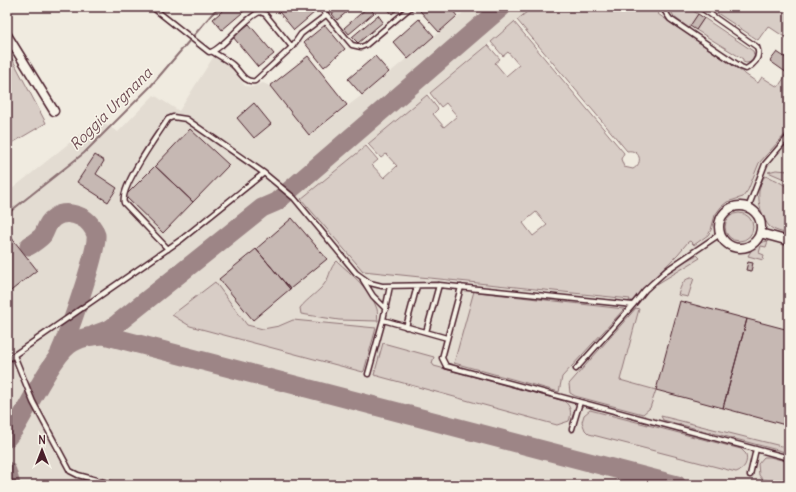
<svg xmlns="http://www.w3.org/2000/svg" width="796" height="492" viewBox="0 0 796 492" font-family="Delius,sans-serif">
	<rect width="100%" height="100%" fill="#f0ebe0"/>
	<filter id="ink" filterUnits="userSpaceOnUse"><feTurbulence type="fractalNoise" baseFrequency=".025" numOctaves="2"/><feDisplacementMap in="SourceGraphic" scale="8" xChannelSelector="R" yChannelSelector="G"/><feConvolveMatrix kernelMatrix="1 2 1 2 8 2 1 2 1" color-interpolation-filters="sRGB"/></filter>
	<g filter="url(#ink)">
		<!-- built -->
		<path fill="#e3dcd2" d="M470,7H533L302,199L630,299L789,122V485H7V193L98,120L118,132L154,95L179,111L214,56L231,68L245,86L252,87L263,83L270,86L310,135L362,95Z"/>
		<!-- green -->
		<path fill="#d8cdc6" stroke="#917678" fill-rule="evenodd" d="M533,7H662L658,14L758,83L762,77L778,87L789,71V130L759,163L748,190L743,197L727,202L721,207L715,215L711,230L708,235L694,245L690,241L688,242L678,254L632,301H629L630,299L363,271L301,199L366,146L378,160L372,165L384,178L397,166L386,154L381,158L368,144L427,95L438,109L433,114L444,127L457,116L446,103L441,107L430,93L488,45L500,59L495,63L506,76L519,65L508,52L503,56L491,42L514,22L624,153L621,159L624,167L633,169C644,163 640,149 627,151L517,20ZM536,212L547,225L533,236L523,223Z
			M669,7H687L698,14L689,28L674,17Z
			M708,7H789V40L768,26L758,40Z
			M704,18L753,51L755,59L753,62L746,63L743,62V59L696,30Z
			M7,49L46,123L7,146Z
			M776,170L789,171V181L768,172Z
			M765,176L776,180L789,188V234C782,232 774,231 769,226C759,213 754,190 765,176Z
			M725 227a14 14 0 1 1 28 0a14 14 0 1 1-28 0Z
			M768,241L766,247L761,246L759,253L764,255L763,260L748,256C752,248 758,242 768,241Z
			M697,255L700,258L657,284C666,270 683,262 697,255Z
			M337,261C351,274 371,290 377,309C378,312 377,318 378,321L339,320L301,314L300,308C307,299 320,291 325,283C331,275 329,268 337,261Z
			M694,278L688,297L678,295C681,286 683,277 694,278Z
			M215,282L247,325L263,329L279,326L293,320L376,328L364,371L363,372L190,326L172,315Z
			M474,291L477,292L624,309L562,377L559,392L454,363Z
			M636,308L639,309L620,380L656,390L650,408L643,414L575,396L570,393L569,384Z
			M383,343L434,357L432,363L434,366L564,401C571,406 572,413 569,421L557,425L374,375Z
			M590,410L741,449L746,454C748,462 745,469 736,472L589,434L585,430L582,422L584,415Z
			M661,416L789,448V453L663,420Z
			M764,457H770L789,462V485L762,479L759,475L758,464Z"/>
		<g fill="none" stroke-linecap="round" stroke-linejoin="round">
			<!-- stream -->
			<path stroke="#8b6f72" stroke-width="2" d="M7,214L84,153L150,87L218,7"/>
			<!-- taxiway -->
			<path stroke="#9d8586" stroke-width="19" d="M29,246C33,243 40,239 43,235C47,228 47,222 55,217C62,212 73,213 81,217C88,220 94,228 96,235C98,250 68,335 60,352
				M94,335L110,329L118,323L262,208L276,202L502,7
				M7,438L15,428C28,407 52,358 69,345C79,337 92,336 104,335L677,485
				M7,471L11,485"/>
		</g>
		<!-- building -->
		<path fill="#c6b8b3" stroke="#4a1f2b" d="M227,7H249L222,30L213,19Z
			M275,7H311L315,12L294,30Z
			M341,7H353L337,20L332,14Z
			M368,7L374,13L349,34L344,28Z
			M386,7H397L398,9L392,14Z
			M424,7H450L457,16L439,32L420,11Z
			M698,14L704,18L696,30L690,26Z
			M378,15L383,22L358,43L352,37Z
			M419,19L434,36L408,59L393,42Z
			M249,24L274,54L258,67L233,37Z
			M325,25L345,49L324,67L304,42Z
			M777,52L789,60L787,73L770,61Z
			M308,56L347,105L309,135L270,86Z
			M375,56L389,72L362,95L348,79Z
			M254,103L271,124L254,138L237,118Z
			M190,129L229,165L193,202L155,166Z
			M95,155L104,161L96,174L117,188L108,202L77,182Z
			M155,166L193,202L163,233L125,196Z
			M292,218L327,259L290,289L256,249Z
			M7,232L37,270L7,294Z
			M256,249L290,289L253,320L219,279Z
			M748,262L753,263L751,271L746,270Z
			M680,301L747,319L723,408L656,390Z
			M747,319L789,330V426L723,408Z"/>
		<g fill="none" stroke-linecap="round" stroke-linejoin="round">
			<defs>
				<path id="service" d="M152,7L209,52C220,53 245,17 260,12L265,14L292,47
					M320,7L352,45L361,47L366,45L411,7
					M665,7L664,10L670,19L741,67L746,69C755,64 761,57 757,47L700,7
					M213,52C219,56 227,60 233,65C240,71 244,83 255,81L292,47L301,34L326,15
					M748,208L765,164L789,136
					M168,249L124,203C119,188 158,134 168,119L173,117L186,119L264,173L294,198L356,273L370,283L382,286L439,285L633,305
					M363,280L373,296L386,309
					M461,287L442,358L446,366L789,458
					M383,320L447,338
					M406,327L417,286
					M426,332L439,285
					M14,355L33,402L70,471L78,475L115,485
					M7,360L182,239L264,173
					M576,369L633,305L645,290L667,270L720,234
					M368,374L383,320L390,286
					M572,429L580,402
					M750,475L756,449"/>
				<path id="minor" d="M7,35L54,111
					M719 227a21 21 0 1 1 42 0a21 21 0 1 1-42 0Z
					M760,233L789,241"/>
			</defs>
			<!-- service casing -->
			<use href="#service" stroke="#4a1f2b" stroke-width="7"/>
			<!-- minor casing -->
			<use href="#minor" stroke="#4a1f2b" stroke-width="11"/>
			<!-- service -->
			<use href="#service" stroke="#f7f3e8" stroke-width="4"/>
			<!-- minor -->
			<use href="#minor" stroke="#f7f3e8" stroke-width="8"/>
		</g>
	</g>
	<g text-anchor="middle" stroke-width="3" stroke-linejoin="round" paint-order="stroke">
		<!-- water labels -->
		<g font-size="15" font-style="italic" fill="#704e55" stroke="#f7f3e8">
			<text transform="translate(111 109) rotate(-45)" y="5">Roggia Urgnana</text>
		</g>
	</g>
	<!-- margin -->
	<rect width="796" height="492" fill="none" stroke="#f7f3e8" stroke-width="24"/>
	<rect x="12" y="12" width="772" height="468" fill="none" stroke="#4a1f2b" stroke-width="1.5" filter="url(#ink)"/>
	<!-- north arrow -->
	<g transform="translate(42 450)" stroke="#f7f3e8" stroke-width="3" paint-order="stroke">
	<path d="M0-3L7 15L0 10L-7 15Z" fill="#4a1f2b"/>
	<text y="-6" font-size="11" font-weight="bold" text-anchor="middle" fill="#4a1f2b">N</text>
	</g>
</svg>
